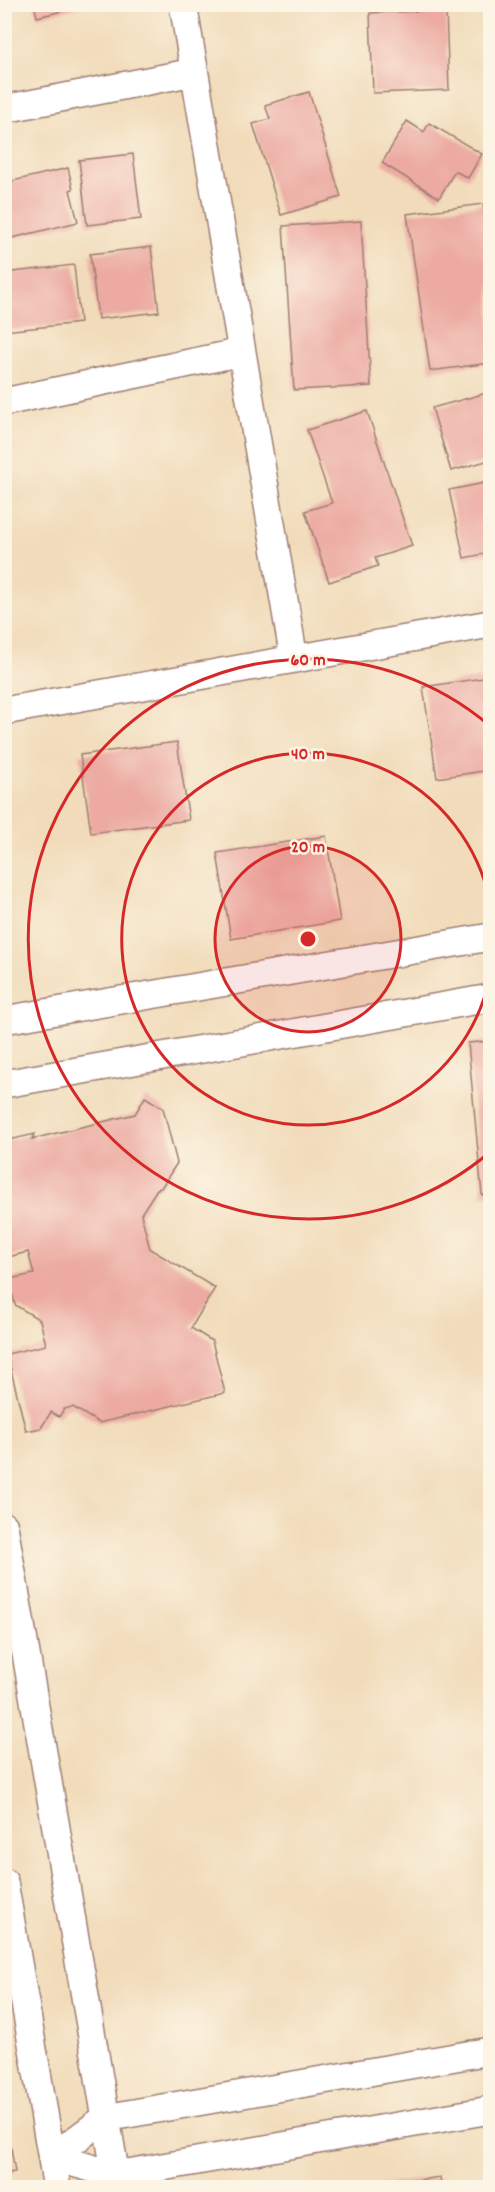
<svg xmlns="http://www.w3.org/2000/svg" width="495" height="2192" viewBox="0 0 495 2192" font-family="Dekko,sans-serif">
	<rect width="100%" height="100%" fill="#fcf5e5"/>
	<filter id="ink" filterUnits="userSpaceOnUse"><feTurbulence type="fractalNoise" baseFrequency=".0167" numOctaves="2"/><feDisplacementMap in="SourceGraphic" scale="12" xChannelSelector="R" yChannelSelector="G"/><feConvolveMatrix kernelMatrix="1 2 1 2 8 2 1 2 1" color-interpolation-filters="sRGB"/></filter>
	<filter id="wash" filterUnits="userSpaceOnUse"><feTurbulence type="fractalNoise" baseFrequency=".008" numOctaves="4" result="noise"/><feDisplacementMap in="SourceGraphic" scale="24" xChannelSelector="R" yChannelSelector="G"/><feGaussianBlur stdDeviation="1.35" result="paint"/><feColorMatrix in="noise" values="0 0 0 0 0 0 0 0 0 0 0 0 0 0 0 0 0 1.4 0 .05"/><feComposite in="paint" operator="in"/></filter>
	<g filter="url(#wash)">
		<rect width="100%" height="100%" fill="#f1dbba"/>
		<g id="blocks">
			<!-- building -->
			<path fill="#ecaaa2" d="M34,4H89V5L37,17Z
				M446,10L449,90L373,93L370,13Z
				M309,92L341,197L281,215L253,124L270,119L265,105Z
				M407,121L424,132L429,123L482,154L468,178L455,171L439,198L382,163Z
				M133,154L141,219L87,225L79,160Z
				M68,168L73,189L70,190L78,222L4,240V183Z
				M483,204L490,254V363L430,371L407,214Z
				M361,221L371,386L294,390L283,226Z
				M151,247L159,312L98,319L90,254Z
				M74,265L80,323L4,331V273Z
				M490,392V460L451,471L432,408Z
				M367,411L412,546L375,558L378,566L329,582L305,511L332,503L307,430Z
				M490,482V553L464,558L449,490Z
				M490,677V770L437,778L423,687Z
				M177,742L189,820L91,833L80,755Z
				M326,836L340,921L231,939L217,853Z
				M490,1041V1195H482L468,1043Z
				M145,1097L163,1108L177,1163L161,1188L157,1189L141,1214L150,1249L215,1288L191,1328L212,1341L225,1393L99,1423L73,1407L64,1409L59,1417L51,1412L41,1428L26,1431L7,1354L46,1345L40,1320L15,1305L9,1279L34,1274L28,1252L8,1257L4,1244V1141L35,1134L32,1139L135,1114Z
				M11,2148L15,2172L4,2174V2149Z
				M440,2177L441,2188H377V2186Z"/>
		</g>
	</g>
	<g filter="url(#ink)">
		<use href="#blocks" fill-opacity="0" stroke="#9e7d72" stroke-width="1.5"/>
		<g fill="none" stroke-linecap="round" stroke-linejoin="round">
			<defs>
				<path id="street" d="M183,4L294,659
					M4,109L194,72
					M4,402L242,352
					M4,711L490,624
					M4,1020L490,937
					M4,1084L490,998
					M4,1526L118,2188
					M4,1882L57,2188
					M490,2051L105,2118L52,2157L116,2175L490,2110"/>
			</defs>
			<!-- street casing -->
			<use href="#street" stroke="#9e7d72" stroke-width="30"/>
			<!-- street -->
			<use href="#street" stroke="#fff" stroke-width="27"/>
		</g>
	</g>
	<!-- distance rings -->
	<circle cx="308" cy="939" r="93" fill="#d62828" fill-opacity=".12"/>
	<g fill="none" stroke="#d62828" stroke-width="3">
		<circle cx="308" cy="939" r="93"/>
		<path d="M490 976A186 186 0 1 1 490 902"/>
		<path d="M490 1152A280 280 0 1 1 490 726"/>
	</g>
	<circle cx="308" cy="939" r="9" fill="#d62828" stroke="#fcf5e5" stroke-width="3"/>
	<g font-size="18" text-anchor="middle" font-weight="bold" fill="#d62828" stroke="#fcf5e5" stroke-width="5" stroke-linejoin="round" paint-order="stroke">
		<text x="308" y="665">60 m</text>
		<text x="308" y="759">40 m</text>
		<text x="308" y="852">20 m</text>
	</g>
	<!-- margin -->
	<rect width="495" height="2192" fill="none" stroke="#fcf5e5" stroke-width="24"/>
</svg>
